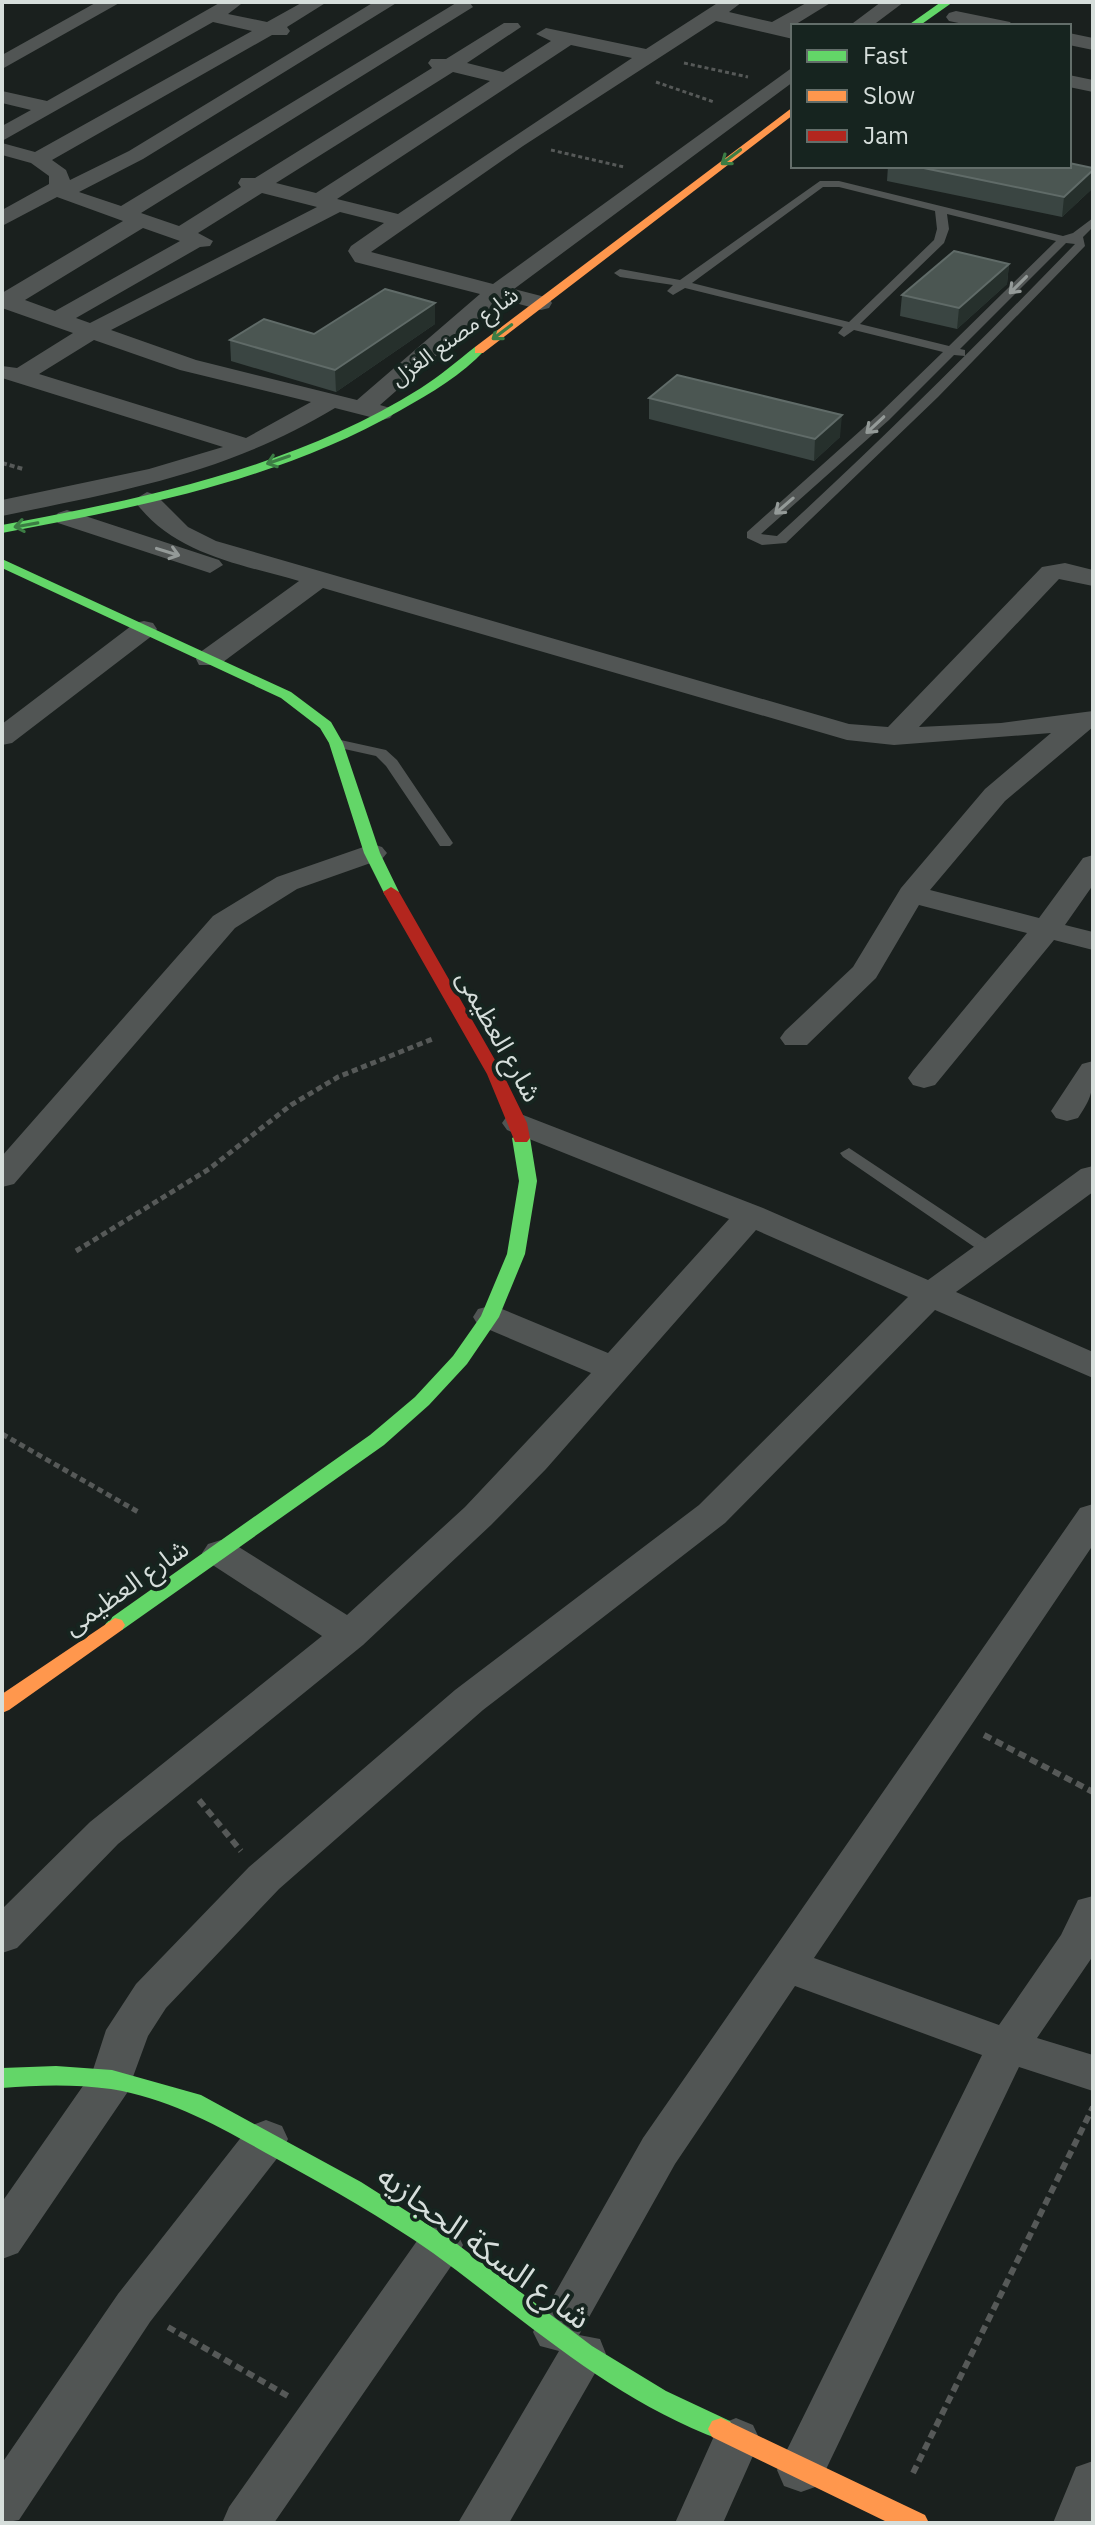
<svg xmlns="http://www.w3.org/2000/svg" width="1095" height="2525" viewBox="0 0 1095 2525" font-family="'IBM Plex Sans','Noto Sans Arabic',sans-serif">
	<rect width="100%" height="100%" fill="#1a201e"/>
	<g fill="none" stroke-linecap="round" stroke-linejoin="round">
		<!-- path-far3 -->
		<path stroke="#565958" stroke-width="3" stroke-dasharray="4 3" stroke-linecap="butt" d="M684,63L748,77
			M656,82L714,102
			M551,150L624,167"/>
		<!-- path-far2 -->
		<path stroke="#565958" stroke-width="4" stroke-dasharray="5 3" stroke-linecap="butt" d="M2,463L23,469"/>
		<!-- path-far1 -->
		<path stroke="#565958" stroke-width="5" stroke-dasharray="6 4" stroke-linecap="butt" d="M76,1251L209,1169L291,1105L338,1077L435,1038
			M2,1434L140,1513"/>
		<!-- path -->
		<path stroke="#565958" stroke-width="6" stroke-dasharray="8 5" stroke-linecap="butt" d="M984,1735L1093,1792
			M199,1800L241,1851
			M168,2327L288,2396
			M913,2473L1093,2107"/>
		<!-- lane -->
		<path fill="#515554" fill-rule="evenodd" d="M820,181H839L1063,236L1073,233L1093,218V227L1083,237L1085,246L938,397L786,543L762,545L747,538V532L879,414L943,352L854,330L844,337L838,333L843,327L685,288L673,295L667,291L673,285L620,277L614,273L620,269L680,280ZM823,187H839L935,211L937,229L934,240L849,322L692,283ZM947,214L1056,241L949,346L860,324L944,243L949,229ZM1066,243L1075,244C978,344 880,442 777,536L761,534L889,420L954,355L965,356V350L960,349Z
			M336,739L386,750L397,760L453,843L450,846H440L386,766L376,756L331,746L329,743Z
			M849,1148L995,1245L998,1249L995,1253H983L843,1157L840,1153Z"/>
		<!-- street -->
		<path fill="#515554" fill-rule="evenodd" d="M97,2H121L2,69V55Z
			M221,2L241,4L228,14L267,22L303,2H327L287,27L290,31L287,35H272L52,160L66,170L70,180L129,151L374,2H398L143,159L79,192L121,206L456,3H470L473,7L141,213L179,226L241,187L238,183L241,178H255L432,68L428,63L431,59H446L504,23H518L521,27L467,63L503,72L551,41L536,34L546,28L646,49L719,2H742L729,12L772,22L808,2H832L793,26V39L716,21L523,146L371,252L493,284L793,67V82L514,289L549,298L552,303L549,308L541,310L501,299L380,405L390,408L394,413L390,418L382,420L335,408C225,474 125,490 2,516V500L149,469L223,447L2,378V366L17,368L73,333L2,308V293L123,221L57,197L2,226V210L49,184V176L31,163L2,155V143L35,152L252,31L213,22L2,141V126L31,110L2,103V91L47,101ZM571,45L632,58L398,214L337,199ZM453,72L490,81L316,193L276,183ZM262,193L317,207L90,323L76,318L200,247L210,246L213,241L198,233ZM340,212L384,223L351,246L348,251L355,262L480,294L357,400L196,360L111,330ZM143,228L180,241L55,311L25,300ZM94,340L180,370L311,402L246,438L39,374Z
			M881,2H904L872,26H849Z
			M956,11L1010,22L1013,26H973L949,21L946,17L949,13Z
			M1069,33L1093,38V50L1069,45Z
			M1069,75L1093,80V92L1069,87Z
			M147,492L156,495L188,527L216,541L849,724L888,727L1042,567L1065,563L1093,570V586L1059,579L919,727L1001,723L1093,711V727L1005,801L930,890L1039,918L1083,858L1093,855V885L1065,925L1093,932V950L1054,940L935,1085L924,1088L913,1085L908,1078L913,1071L1027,933L919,905L876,978L807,1045H785L780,1038L785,1031L853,967L901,888L985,789L1051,733L894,745L847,740L323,588L219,665H199L196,659L199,653L299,581C240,564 172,554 134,500Z
			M67,510L219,560L223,565L210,573L201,570L58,523L54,518L58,513Z
			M144,621L153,623L157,629L153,635L12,743L2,745V724L135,623Z
			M372,844L382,847L387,853L382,859L297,889L235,928L14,1184L2,1187V1156L213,916L277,877Z
			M1093,1061C1093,1088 1094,1095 1078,1118L1067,1121L1056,1118L1051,1111L1082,1064Z
			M518,1113L763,1208L928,1280L1081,1169L1093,1166V1192L956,1292L1093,1352V1378L935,1310L725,1523L483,1710L279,1889L166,2008L148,2036L127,2093L18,2253L2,2259V2202L92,2073L106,2030L136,1984L249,1867L455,1690L699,1505L908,1297L756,1230L546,1469L491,1525L363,1645L118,1844L17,1948L2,1953V1909L90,1822L322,1636L208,1562L202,1553L208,1544L221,1540L234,1544L347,1615L465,1507L591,1373L478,1325L473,1317L478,1309L490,1306L502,1309L608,1353L729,1219L507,1130L502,1123L507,1116Z
			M1093,1504V1545L814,1958L999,2025L1061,1935L1078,1900L1093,1896V1956L1037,2038L1093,2055V2091L1019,2067L818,2486L801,2492L784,2486L777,2470L982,2055L795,1986L675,2164L579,2335L600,2339L606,2354L509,2523H458L559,2351L540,2346L533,2332L643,2138L1080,1508Z
			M266,2120L282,2126L288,2139L282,2152L150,2322L19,2520L2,2523V2463L118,2294L250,2126Z
			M440,2225L456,2231L463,2245L456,2259L274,2523H222L229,2507L424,2231Z
			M736,2418L753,2425L760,2440L723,2523H675L719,2425Z
			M1093,2461V2523H1053L1076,2467Z"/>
		<!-- fast -->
		<path fill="#63d668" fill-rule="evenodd" d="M941,2H953L919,26H907Z
			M475,347L485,350C462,375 431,393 401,410C279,480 139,507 2,533V525C147,498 295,467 421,388C440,376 457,361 475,347Z
			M2,559L291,692L331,722L343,743L380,853L399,892L397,895H385L364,853L329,743L320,728L281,698L2,568Z
			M521,1133L530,1138L537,1181L525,1254L499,1317L467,1364L429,1405L384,1445L122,1630H108L105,1625L108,1620L370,1435L415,1397L453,1356L481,1316L507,1254L519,1181L512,1138Z
			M56,2066L112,2070L201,2095L361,2182L449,2238L592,2346L666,2391L730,2421L734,2429L730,2437L721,2440C611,2399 526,2321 433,2253C383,2218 330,2188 277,2159C223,2129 173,2099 111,2089C74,2084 38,2085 2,2088V2068Z"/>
		<!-- slow -->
		<path fill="#ff974d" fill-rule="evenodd" d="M793,107V115L483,353H475V347Z
			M115,1618L122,1620L125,1625L122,1630L9,1710L2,1713V1694Z
			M721,2418L925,2515L929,2523H889L712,2437L708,2429L712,2421Z"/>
		<!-- jam -->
		<path fill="#b3261e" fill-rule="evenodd" d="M391,887L399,892L503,1074L527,1123L530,1138L527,1142H515L487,1074L383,892Z"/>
	</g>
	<!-- wall -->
	<path fill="#3a4542" d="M888,166H1069L1093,168V188L1062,217L887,181Z
		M1009,264L1007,284L957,329L900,316L902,295Z
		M435,324L336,392L231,361L230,340Z
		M649,398L840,437L814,461L649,419Z"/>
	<!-- shaded-wall -->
	<path fill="#26302c" d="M1093,170V188L1062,217L1064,197Z
		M1009,264L1007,284L957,329L959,308Z
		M435,303V324L336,392L335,370Z
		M842,415L840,437L814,461L815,439Z"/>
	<!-- building -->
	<path fill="#4b5652" stroke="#606b68" stroke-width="2" d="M1069,163L1093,168V170L1064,197L914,166H1069Z
		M954,251L1009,264L959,308L902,295Z
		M385,289L435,303L335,370L230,340L264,319L314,334Z
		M677,375L842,415L815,439L649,398Z"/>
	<!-- one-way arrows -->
	<defs><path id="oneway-shaft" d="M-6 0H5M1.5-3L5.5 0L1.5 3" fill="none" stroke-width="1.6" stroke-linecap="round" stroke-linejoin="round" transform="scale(2)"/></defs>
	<g stroke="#3c7d44">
		<use href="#oneway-shaft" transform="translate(731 157) rotate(143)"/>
		<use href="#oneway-shaft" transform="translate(502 332) rotate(143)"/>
		<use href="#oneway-shaft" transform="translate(278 460) rotate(161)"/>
		<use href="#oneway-shaft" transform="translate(26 525) rotate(170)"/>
	</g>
	<g stroke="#949a98">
		<use href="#oneway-shaft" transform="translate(1018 285) rotate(135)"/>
		<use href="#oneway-shaft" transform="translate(875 425) rotate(137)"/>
		<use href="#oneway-shaft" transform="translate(784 506) rotate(139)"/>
		<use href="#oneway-shaft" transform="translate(168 552) rotate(17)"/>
	</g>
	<g text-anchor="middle" stroke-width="8" stroke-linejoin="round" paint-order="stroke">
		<!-- far-street labels -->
		<g font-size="22" fill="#d6dedb" stroke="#16241f">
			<text transform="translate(454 336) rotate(-36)" y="8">شارع مصنع الغزل</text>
		</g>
		<!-- street labels -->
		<g font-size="26" fill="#d6dedb" stroke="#16241f">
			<text transform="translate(499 1036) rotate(61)" y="9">شارع العظيمى</text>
			<text transform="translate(126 1587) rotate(-35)" y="9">شارع العظيمى</text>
		</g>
		<!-- near-street labels -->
		<g font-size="32" fill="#d6dedb" stroke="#16241f">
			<text transform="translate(484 2247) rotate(36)" y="11">شارع السكة الحجازيه</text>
		</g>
	</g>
	<!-- border -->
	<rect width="1095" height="2525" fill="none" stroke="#d6dedb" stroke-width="8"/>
	<!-- legend -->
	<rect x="791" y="24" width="280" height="144" fill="#16241f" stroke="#636e6a" stroke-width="2"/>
	<rect x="807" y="50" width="40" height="12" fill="#63d668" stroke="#636e6a" stroke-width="2"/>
	<text x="863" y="64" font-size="24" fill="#d6dedb">Fast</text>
	<rect x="807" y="90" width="40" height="12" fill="#ff974d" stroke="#636e6a" stroke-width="2"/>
	<text x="863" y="104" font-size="24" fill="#d6dedb">Slow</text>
	<rect x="807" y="130" width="40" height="12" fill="#b3261e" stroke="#636e6a" stroke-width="2"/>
	<text x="863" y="144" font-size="24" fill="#d6dedb">Jam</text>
</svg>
